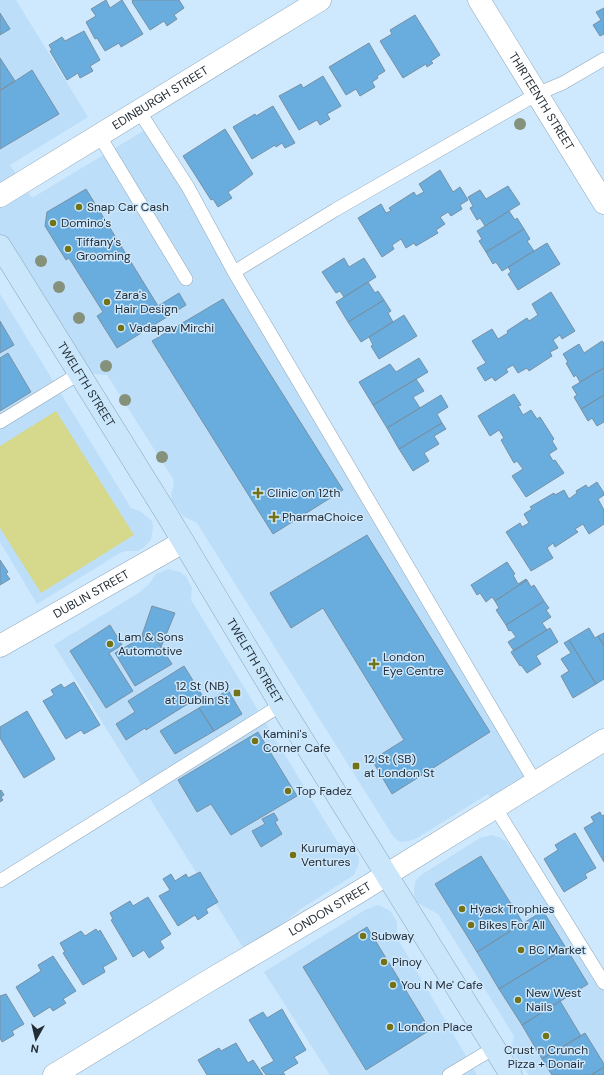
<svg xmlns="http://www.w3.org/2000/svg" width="604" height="1075" viewBox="0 0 604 1075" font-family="'DM Sans',sans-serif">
	<rect width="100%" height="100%" fill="#cee8fd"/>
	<!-- built -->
	<path fill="#bddef8" d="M0,0H16L88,117L10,165L32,198L150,127L535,782L495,807L488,794L417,838L409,841L401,842L397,840L391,833L197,523L183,516L172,501L171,495L174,483L173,479L107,375L80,373L0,246Z
		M0,294L131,508L140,511L152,521L153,527L151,540L143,548L138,551H125L120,553L37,604L0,542Z
		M169,569L180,572L186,576L192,588L191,600L193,603L337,841L341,845L351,848L355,851L359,858V863L354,875L302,908L270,933L244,949L54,645L140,592L149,584L156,574Z
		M491,835L499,837L506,841L511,848L519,845L604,983V1075H529L511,1051L514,1036L438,914L418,903L414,896V888L416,880L421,875L480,838Z
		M378,905L389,910L393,915L397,922V937L399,941L477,1075H330L264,972L365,910Z"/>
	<!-- green -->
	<path fill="#d6d88b" d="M56,411L134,535L41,593L0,528V446Z"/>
	<!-- building -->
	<path fill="#69acde" stroke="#7891a4" d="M106,0L110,8L122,0L143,34L121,47L119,43L105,51L97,38L95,39L86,22L96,16L91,9Z
		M132,0H179L184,8L174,15L177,19L167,26L164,21L150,30L132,2H133Z
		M604,8V34L600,36L593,25L601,20L596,12Z
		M0,13L10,29L0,35Z
		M415,15L440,55L431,61L433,63L427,67L426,64L403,78L380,41L392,34L390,30Z
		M84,31L100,60L90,66L93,71L80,78L78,73L67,80L50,51L52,50L49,45L62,37L65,41Z
		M369,43L385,71L377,76L378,78L372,82L375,87L360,96L356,89L346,95L329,67Z
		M0,58L15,81L0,90Z
		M32,70L59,114L0,149V91Z
		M323,76L341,106L327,114L330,119L320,125L317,120L299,130L279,96L301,84L303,88Z
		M273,106L295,143L285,148L282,143L276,147L275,145L252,159L233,127L255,114L256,116Z
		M225,129L253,174L237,186L228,192L232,198L218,207L213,199L211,200L183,156Z
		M440,170L453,192L460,187L468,200L460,205L462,209L451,216L448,212L440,217L445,224L436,230L438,233L416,246L414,243L406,248L401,239L392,245L394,249L382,257L358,218L381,204L386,213L391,211L389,208L414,192L416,196L424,192L419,184Z
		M508,186L520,204L485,226L480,218L477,220L470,208L473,206L468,197L480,190L486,199Z
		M86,189L158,306L179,293L186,305L117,348L97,316L103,312L69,258L66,260L45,226L47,212Z
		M509,211L515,220L517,218L524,229L486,252L479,241L482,239L477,231Z
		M524,229L530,239L527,241L534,251L502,271L496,262L493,264L486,252Z
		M547,243L560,264L518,290L508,274L511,272L508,267Z
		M344,258L349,267L364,258L376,277L344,297L340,291L336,293L322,272Z
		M368,282L375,293L378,291L384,300L348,322L336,302Z
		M551,292L575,331L562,339L560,335L553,340L558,348L550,352L552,356L529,371L527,368L518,373L513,365L506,369L508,372L495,381L492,377L485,381L477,368L486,363L472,341L492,329L498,339L508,333L507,331L527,318L529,321L538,315L532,304Z
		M223,299L343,490L273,534L152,341Z
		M384,300L391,311L388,313L393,322L361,342L348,322Z
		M404,315L417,336L379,359L371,346L373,345L369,337Z
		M0,321L14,345L0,353Z
		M602,341L604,343V368L580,382L576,375L574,377L566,363L568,362L563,354L579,344L584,353Z
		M8,353L31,392L0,411V358Z
		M419,358L428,372L373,405L359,382L390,364L396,372Z
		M604,368V395L581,409L574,397L577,395L572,387Z
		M416,379L424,391L413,397L420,408L387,428L373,405Z
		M514,394L521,405L518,406L523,415L531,410L537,419L540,417L554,439L552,441L557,449L549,454L553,461L555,460L564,473L526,497L512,476L523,469L517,461L514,463L501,440L504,438L499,430L490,436L478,416Z
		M441,395L448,407L437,414L442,423L399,449L387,428Z
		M604,395V422L597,426L592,418L588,421L581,409Z
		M442,423L446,429L434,436L439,444L424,453L429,461L413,471L399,449Z
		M597,482L604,493V495L598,499L604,510V524L589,534L583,524L575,529L578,532L555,547L553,543L547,548L553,558L531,571L506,532L520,523L522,527L529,523L524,514L532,509L530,507L554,493L555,495L564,490L569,499L577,493L576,491L586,485L588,488Z
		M367,535L490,732L392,794L372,760L404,740L323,608L291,628L270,593Z
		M0,560L8,572L6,574L10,579L0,585Z
		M507,562L515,574L513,575L518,584L526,579L527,580L495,601L492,597L486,602L480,593L477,595L471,585Z
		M527,580L531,587L534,585L544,601L506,625L496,610L499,608L495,601Z
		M544,601L549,608L546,610L551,617L542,623L547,630L514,651L508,642L516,637L511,630L509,631L506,625Z
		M152,606L175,613L161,647L151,632L141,638Z
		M110,625L122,645L109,653L133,691L106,708L70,651Z
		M550,628L558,642L536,656L541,664L527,673L521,665L520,666L511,652Z
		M589,628L595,638L598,636L604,646V679L596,684L569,640Z
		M151,632L172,664L135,686L115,653Z
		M604,633V646L598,636Z
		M569,640L596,684L573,698L561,676L569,671L561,659L571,653L564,643Z
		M184,666L202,695L146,730L145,728L126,740L116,724L135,712L128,701Z
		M74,682L100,725L84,734L81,730L66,739L43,701L54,695L51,690L61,684L64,688Z
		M228,690L242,714L214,731L199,708Z
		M199,708L214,731L175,754L160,731Z
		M27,711L55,759L24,778L0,738V727Z
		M258,732L297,796L231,835L211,804L197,812L178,780Z
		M1,790L4,795L1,797L3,800L0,802V791Z
		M600,812L602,816L604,815V862L584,828L594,822L591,817Z
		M274,813L278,820L275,822L282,834L261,847L252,831L265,824L262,819Z
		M575,833L596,868L585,874L587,878L564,892L544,859L558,850L555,845Z
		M481,856L523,923L477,952L435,884Z
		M200,872L218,902L206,909L208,913L198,920L195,915L178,926L159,896L170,890L163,879L171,874L175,881L186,874L188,878Z
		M148,897L171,934L160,941L164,948L149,958L144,950L133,957L111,920L113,919L110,913L130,901L133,906Z
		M543,911L566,948L499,989L477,952Z
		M367,927L430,1030L366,1070L303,967Z
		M96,929L98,932L100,930L117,959L103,967L105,972L83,985L63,953L65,952L60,943L81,931L85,936Z
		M566,948L588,984L522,1025L499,989Z
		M53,956L76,991L63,999L66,1003L53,1011L50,1007L34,1017L16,987L41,971L38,965Z
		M6,994L24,1024L12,1031L14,1035L2,1042L0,1038V996Z
		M560,1001L581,1036L542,1059L522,1025Z
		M282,1009L306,1050L294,1057L298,1063L283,1072L285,1075H266L261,1068L274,1061L249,1020L263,1012L267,1018Z
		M585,1033L604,1064V1067L591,1075H552L542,1059Z
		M236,1043L248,1063L253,1060L263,1075H207L198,1060L219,1048L221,1051Z
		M604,1067V1075H591Z"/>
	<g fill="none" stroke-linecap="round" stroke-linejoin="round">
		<defs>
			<path id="lane" d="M139,111L188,187L234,272L535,782
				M99,135L186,279
				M234,272L335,210L537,94L563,83L604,59
				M0,422L80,373
				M495,807L604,983
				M0,881L281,705
				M449,1075L494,1048"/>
			<g id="street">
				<path id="s1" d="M479,0L604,203"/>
				<path id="s2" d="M0,196L320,0"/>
				<path id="s3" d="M0,646L183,542"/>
				<path id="s4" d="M54,1075L205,983L357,893L604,740"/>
			</g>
			<g id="secondary">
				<path id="s5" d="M0,246L166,513L281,705L511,1075"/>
			</g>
		</defs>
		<!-- lane casing -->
		<use href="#lane" stroke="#8ea6ba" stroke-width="14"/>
		<!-- street casing -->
		<use href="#street" stroke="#8ea6ba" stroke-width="23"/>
		<!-- secondary casing -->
		<use href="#secondary" stroke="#8ea6ba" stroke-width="23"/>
		<!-- lane -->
		<use href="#lane" stroke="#fff" stroke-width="13"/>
		<!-- street -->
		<use href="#street" stroke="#fff" stroke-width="22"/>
		<!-- secondary -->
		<use href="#secondary" stroke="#c9e6fb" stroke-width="22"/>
	</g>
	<!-- trees -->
	<g fill="#85917a">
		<circle cx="520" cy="124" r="6"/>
		<circle cx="41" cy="261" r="6"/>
		<circle cx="59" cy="287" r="6"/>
		<circle cx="79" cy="318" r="6"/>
		<circle cx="106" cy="366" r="6"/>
		<circle cx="125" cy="400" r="6"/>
		<circle cx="162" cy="457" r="6"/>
	</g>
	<!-- markers -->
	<g fill="#727216" stroke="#cee8fd" stroke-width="1.5">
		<circle cx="79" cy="207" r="4"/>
		<circle cx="53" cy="223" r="4"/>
		<circle cx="68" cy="249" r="4"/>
		<circle cx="107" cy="302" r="4"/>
		<circle cx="121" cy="328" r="4"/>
		<path d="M256 487h4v4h4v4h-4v4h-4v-4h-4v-4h4z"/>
		<path d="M272 511h4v4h4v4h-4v4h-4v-4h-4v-4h4z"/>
		<circle cx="110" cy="644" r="4"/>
		<path d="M372 658h4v4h4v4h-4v4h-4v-4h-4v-4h4z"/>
		<rect x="233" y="689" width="8" height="8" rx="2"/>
		<circle cx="255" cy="741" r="4"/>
		<rect x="352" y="762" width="8" height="8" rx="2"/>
		<circle cx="288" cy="791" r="4"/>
		<circle cx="293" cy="855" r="4"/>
		<circle cx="462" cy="909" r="4"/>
		<circle cx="471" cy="925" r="4"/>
		<circle cx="363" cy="936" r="4"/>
		<circle cx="521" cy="950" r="4"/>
		<circle cx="384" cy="962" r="4"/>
		<circle cx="393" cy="985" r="4"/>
		<circle cx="518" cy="1000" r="4"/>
		<circle cx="390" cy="1027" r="4"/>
		<circle cx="546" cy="1036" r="4"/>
	</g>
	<g text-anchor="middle" stroke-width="3" stroke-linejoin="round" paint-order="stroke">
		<!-- street labels -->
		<g font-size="12" fill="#232d35" stroke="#cee8fd">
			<text dy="4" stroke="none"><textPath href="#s2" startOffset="188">EDINBURGH STREET</textPath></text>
			<text dy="4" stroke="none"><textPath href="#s1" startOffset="119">THIRTEENTH STREET</textPath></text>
			<text dy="4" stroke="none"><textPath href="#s5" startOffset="163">TWELFTH STREET</textPath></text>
			<text dy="4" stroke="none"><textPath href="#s3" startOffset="105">DUBLIN STREET</textPath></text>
			<text dy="4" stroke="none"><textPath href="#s5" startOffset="487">TWELFTH STREET</textPath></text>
			<text dy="4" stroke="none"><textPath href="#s4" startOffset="322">LONDON STREET</textPath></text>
		</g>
		<!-- poi labels -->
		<g font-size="12" fill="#232d35" stroke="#cee8fd" text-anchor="start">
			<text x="87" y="211">Snap Car Cash</text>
			<text x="61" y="227">Domino's</text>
			<text x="76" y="246">Tiffany's<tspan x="76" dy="14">Grooming</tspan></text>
			<text x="115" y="299">Zara's<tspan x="115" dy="14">Hair Design</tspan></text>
			<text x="129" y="332">Vadapav Mirchi</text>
			<text x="267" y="497">Clinic on 12th</text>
			<text x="282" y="521">PharmaChoice</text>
			<text x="118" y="641">Lam &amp; Sons<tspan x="118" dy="14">Automotive</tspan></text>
			<text x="383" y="661">London<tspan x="383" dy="14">Eye Centre</tspan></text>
			<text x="229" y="690" text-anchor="end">12 St (NB)<tspan x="229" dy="14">at Dublin St</tspan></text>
			<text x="263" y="738">Kamini's<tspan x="263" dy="14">Corner Cafe</tspan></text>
			<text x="364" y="763">12 St (SB)<tspan x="364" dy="14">at London St</tspan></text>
			<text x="296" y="795">Top Fadez</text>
			<text x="301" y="852">Kurumaya<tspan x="301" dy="14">Ventures</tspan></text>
			<text x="470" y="913">Hyack Trophies</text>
			<text x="479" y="929">Bikes For All</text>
			<text x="371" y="940">Subway</text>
			<text x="529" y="954">BC Market</text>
			<text x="392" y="966">Pinoy</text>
			<text x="401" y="989">You N Me' Cafe</text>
			<text x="526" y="997">New West<tspan x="526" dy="14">Nails</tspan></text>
			<text x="398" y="1031">London Place</text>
			<text x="546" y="1054" text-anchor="middle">Crust n Crunch<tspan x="546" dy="14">Pizza + Donair</tspan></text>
		</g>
	</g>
	<!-- north arrow -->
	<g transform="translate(36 1039) rotate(188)" stroke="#cee8fd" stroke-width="3" paint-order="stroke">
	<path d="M0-3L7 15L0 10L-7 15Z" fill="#232d35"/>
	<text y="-6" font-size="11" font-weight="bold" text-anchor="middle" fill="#232d35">N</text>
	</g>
</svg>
